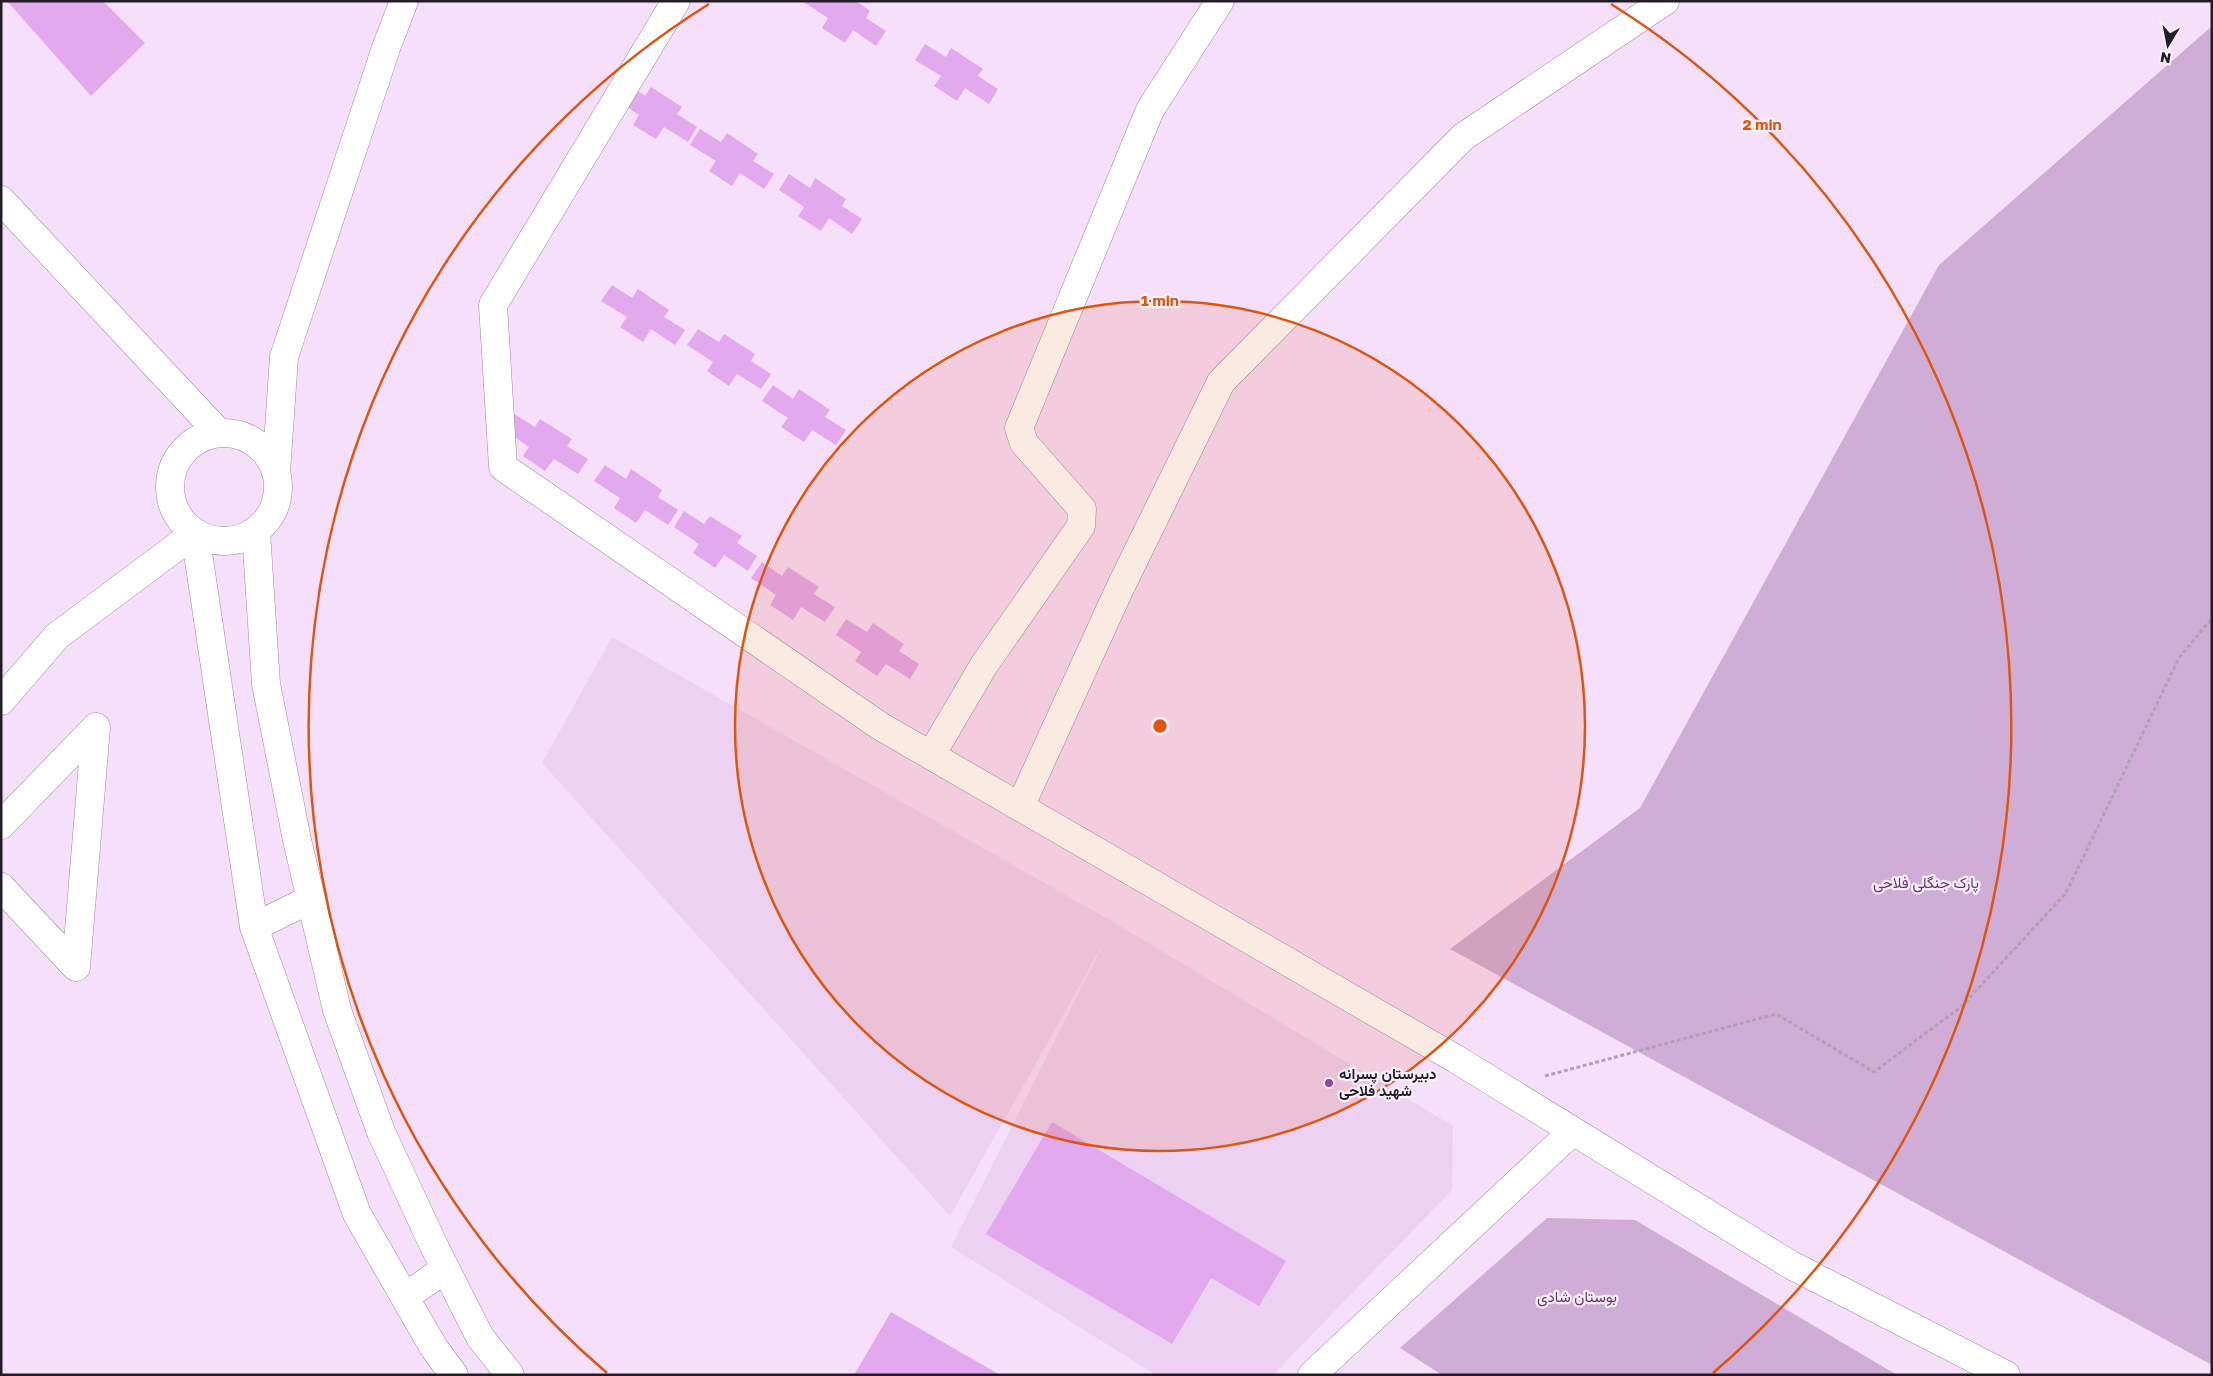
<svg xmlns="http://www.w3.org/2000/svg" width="2213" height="1376" viewBox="0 0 2213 1376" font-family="'Golos Text',Vazirmatn,sans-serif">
	<rect width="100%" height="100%" fill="#f6dffa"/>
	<!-- built -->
	<path fill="#edd1f2" d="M612,637L1115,923L1453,1126L1452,1190L1273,1375H1156L951,1247L1107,937L950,1216L542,763Z"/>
	<!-- green -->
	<path fill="#d0add7" d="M2212,26V1365L1450,949L1640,808L1939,265Z
		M1547,1218L1635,1220L1897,1375H1442L1400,1348Z"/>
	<!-- building -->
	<path fill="#e3a9ee" d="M7,1H103L145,43L91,96Z
		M802,1H856L870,11L866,18L886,31L876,46L853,30L845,43L822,28L828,18Z
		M925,44L946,57L951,48L983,69L978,76L998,89L989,104L965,88L957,101L934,86L941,76L915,60Z
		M625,82L645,96L651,87L682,107L677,114L697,127L688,142L664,127L656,139L633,125L639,115L614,98Z
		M700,129L721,142L727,133L758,154L753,161L774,174L764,189L740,173L732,186L709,171L716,161L690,145Z
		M789,174L810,188L815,178L846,199L842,206L862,219L852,234L829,218L821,231L798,216L804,207L779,190Z
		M612,285L632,298L638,289L669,310L664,317L685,330L675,345L651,329L643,342L620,327L627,317L601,301Z
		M698,329L719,342L724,334L755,354L751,361L771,374L761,389L737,374L729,386L707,371L713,362L687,345Z
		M773,385L793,399L799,389L830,410L825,417L846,430L836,445L812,430L804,442L781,427L788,418L762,401Z
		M514,414L535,427L540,419L572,439L567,446L588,459L578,474L554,459L545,471L523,456L529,447L504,430Z
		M605,465L626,479L631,469L662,490L658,497L678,510L668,525L645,510L636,523L614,508L620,498L594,481Z
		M684,511L704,524L710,516L742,536L737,543L757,556L748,571L724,555L715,568L693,553L699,544L674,527Z
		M762,562L782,576L788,567L819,587L814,594L835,607L825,622L801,607L793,620L770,605L776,595L751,578Z
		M846,619L867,632L873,623L904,644L899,651L919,664L910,679L886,664L877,676L855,661L861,652L836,635Z
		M1052,1122L1286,1261L1259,1306L1211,1278L1172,1344L986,1234Z
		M891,1312L1000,1375H854Z"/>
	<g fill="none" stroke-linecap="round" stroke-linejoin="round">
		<defs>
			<path id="minor" d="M676,1L493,305L503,467L880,726L1456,1059L1791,1265L2006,1375
				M1,200L219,433
				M170 487a54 54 0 1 1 108 0a54 54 0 1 1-108 0Z
				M276,472L284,357L386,48L404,1
				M256,532L266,684L297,840L337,1010L381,1132L434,1246L480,1337L510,1375
				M1,701L57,636L195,533L254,927L357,1214L434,1348L454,1375
				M931,755L984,665L1081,526L1082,509L1024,443L1019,428L1150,110L1220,1
				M1020,807L1120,588L1221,382L1463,137L1665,1
				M1,825L96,727L76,967L1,887
				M254,927L311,899
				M405,1297L445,1269
				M1312,1375L1573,1131"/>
		</defs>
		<!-- minor casing -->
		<use href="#minor" stroke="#9e89a2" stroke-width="29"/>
		<!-- path -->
		<path stroke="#b2a0b6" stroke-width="3" stroke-dasharray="4 2.5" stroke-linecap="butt" d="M1545,1076L1776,1014L1874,1072L1962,1006L2066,893L2179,658L2212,618"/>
		<!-- minor -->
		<use href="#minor" stroke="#fff" stroke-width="28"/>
	</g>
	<!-- distance rings -->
	<circle cx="1160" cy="726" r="425" fill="#de560d" fill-opacity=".12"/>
	<g fill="none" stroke="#de560d" stroke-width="2.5">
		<circle cx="1160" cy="726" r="425"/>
		<path d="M607 1373A851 851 0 0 1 709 4M1611 4A851 851 0 0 1 1713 1373"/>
	</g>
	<!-- markers -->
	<circle fill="#9a40ab" stroke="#fbf1fc" stroke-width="2" cx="1329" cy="1083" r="5"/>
	<g text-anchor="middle" stroke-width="4.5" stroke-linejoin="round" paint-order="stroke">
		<!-- park labels -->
		<g font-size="15" fill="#702d7d" stroke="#fbf1fc">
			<text x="1926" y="888">پارک جنگلی فلاحی</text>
			<text x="1577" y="1302">بوستان شادی</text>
		</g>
		<!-- poi labels -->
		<g font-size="15" font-weight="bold" fill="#241c26" stroke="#fbf1fc" text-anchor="start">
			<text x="1339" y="1079">دبیرستان پسرانه<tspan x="1339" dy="17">شهید فلاحی</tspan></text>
		</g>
	</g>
	<circle cx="1160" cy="726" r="8" fill="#de560d" stroke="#fbf1fc" stroke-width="2.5"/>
	<g font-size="15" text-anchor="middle" font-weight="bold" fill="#de560d" stroke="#fbf1fc" stroke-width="4.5" stroke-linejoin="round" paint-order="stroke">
		<text x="1762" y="130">2 min</text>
		<text x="1160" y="306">1 min</text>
	</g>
	<!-- border -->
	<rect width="2213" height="1376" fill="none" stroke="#241c26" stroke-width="5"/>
	<!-- north arrow -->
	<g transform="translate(2168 45) rotate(190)" stroke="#fbf1fc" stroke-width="4" paint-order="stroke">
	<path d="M0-4L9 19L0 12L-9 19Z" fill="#241c26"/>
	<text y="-8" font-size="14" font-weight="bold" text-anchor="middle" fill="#241c26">N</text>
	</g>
</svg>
